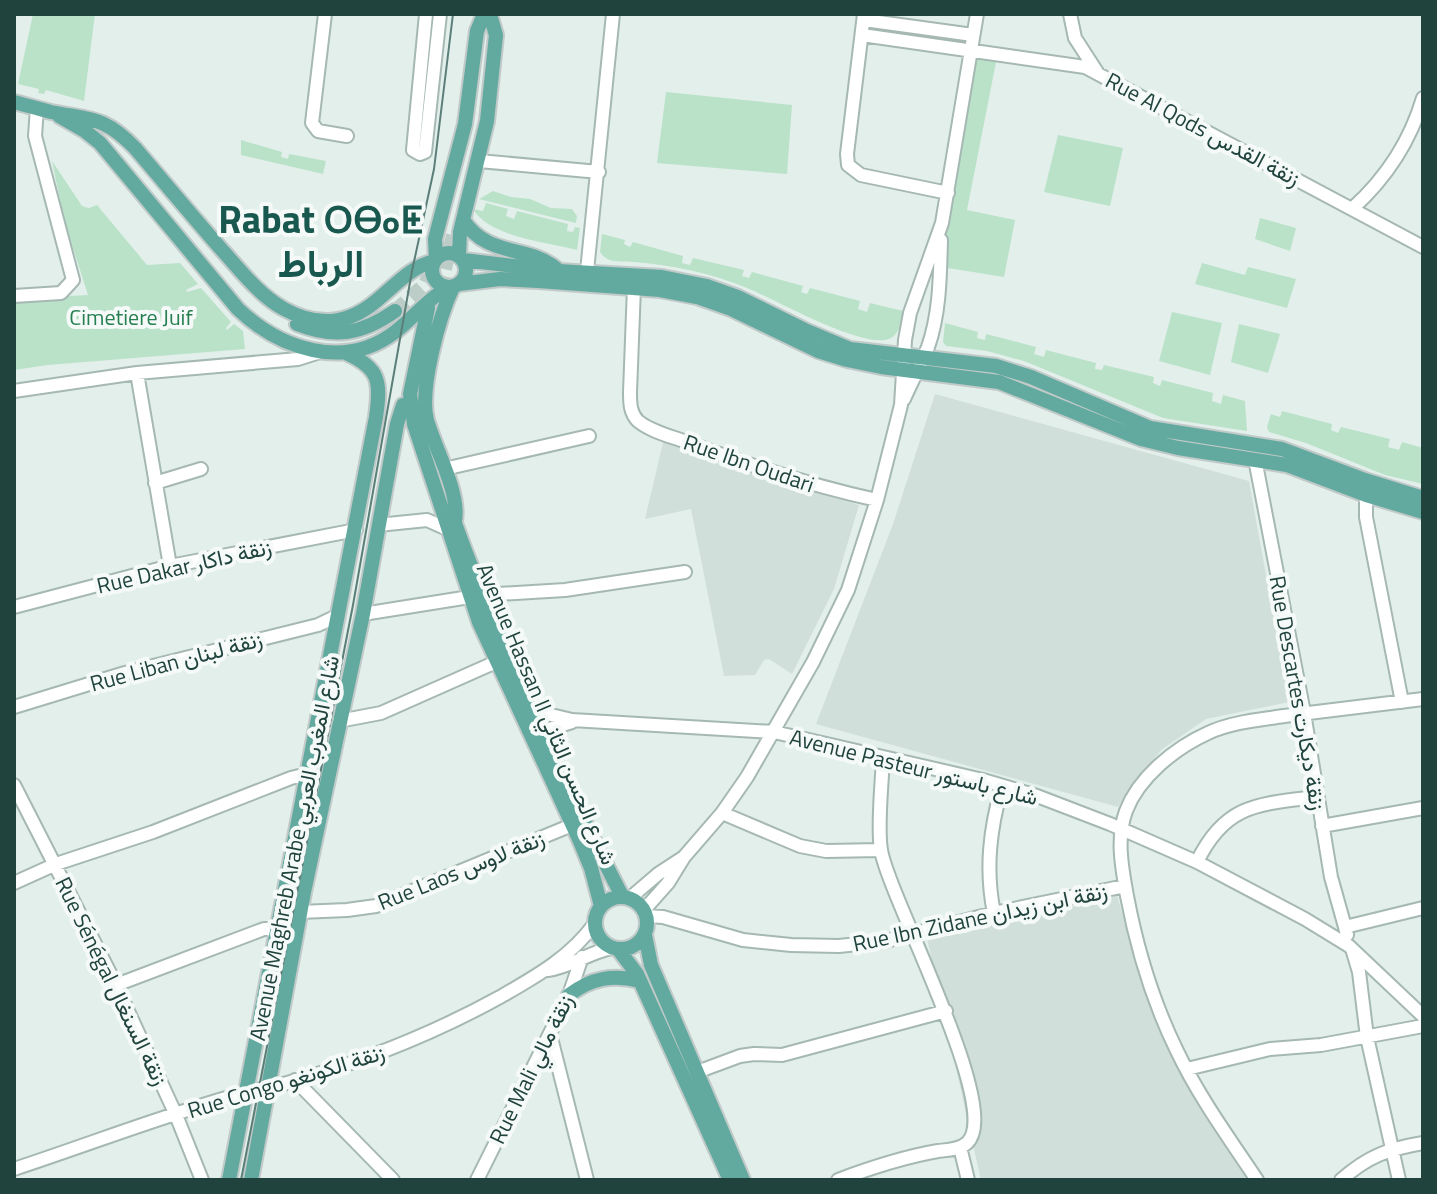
<svg xmlns="http://www.w3.org/2000/svg" width="1437" height="1194" viewBox="0 0 1437 1194" font-family="'Titillium Web',Vazirmatn,'Noto Sans Tifinagh',sans-serif">
	<rect width="100%" height="100%" fill="#e3efeb"/>
	<!-- built -->
	<path fill="#d1dfda" d="M935,394L1249,481L1289,702L1206,719L1161,750L1118,807L816,724L893,524Z
		M664,438L755,473L859,505L834,589L792,674L769,659L764,660L755,675L724,676L691,509L645,519Z
		M1116,892L1142,979L1253,1180H981L926,934Z"/>
	<!-- green -->
	<path fill="#bae2c9" d="M33,14H95L84,101L46,90L44,94L38,93L39,89L18,84Z
		M974,51L997,57L967,210L1015,220L1004,277L948,268L946,221Z
		M666,92L792,105L787,174L657,163Z
		M1058,135L1123,148L1110,206L1044,192Z
		M241,140L282,152L281,157L288,159L289,154L326,161L323,174L241,155Z
		M52,161L82,206L89,208L97,205L147,265L180,263L198,284L186,290L187,292L201,288L231,322L226,328L227,330L234,324L243,331L245,349L48,365L14,370V299L88,295L64,220Z
		M493,191L511,197L530,199L551,208L572,209L577,216L576,223L479,199Z
		M486,203L508,209L506,216L514,219L517,211L568,224L567,231L573,232L575,227L580,228L577,250C547,242 489,237 473,209L483,211Z
		M1260,218L1296,228L1290,251L1255,239Z
		M602,234L625,240L624,244L630,247L633,242L683,256L682,263L690,265L693,258L744,270L742,276L749,278L752,272L803,286L801,292L807,294L810,288L860,301L858,309L867,312L870,303L903,311C901,321 900,333 891,338C867,352 774,299 747,288C711,273 672,265 633,262C620,261 608,264 600,252Z
		M1202,263L1245,275L1248,267L1296,279L1287,308L1195,284Z
		M1172,312L1222,323L1210,375L1159,361Z
		M945,323L978,332L977,338L985,340L986,334L1036,347L1034,354L1044,357L1046,350L1096,363L1095,369L1102,370L1104,365L1154,377L1153,383L1160,386L1162,380L1213,393L1212,401L1221,404L1223,395L1245,401L1247,431L1163,418L1024,361L987,351L946,346L943,342Z
		M1239,324L1280,334L1268,373L1231,362Z
		M1282,411L1332,424L1331,430L1338,433L1341,427L1390,439L1388,447L1399,450L1402,442L1423,448V484L1385,475L1306,443L1269,432L1267,427L1271,414L1280,417Z"/>
	<g fill="none" stroke-linecap="round" stroke-linejoin="round">
		<!-- major-tunnel -->
		<path stroke="#bccdc8" stroke-width="14" stroke-dasharray="14 7" stroke-linecap="butt" d="M435,310L453,235
			M395,311L425,284L440,250"/>
		<defs>
			<path id="minor" d="M325,14L312,123L318,131L347,136
				M426,14L413,150L420,154L425,152L440,14
				M864,14L847,154L848,165L861,175L948,193
				M1070,14L1075,38L1097,72
				M864,20L973,35
				M862,35L1085,67L1423,247
				M479,161L599,172
				M1353,208C1386,178 1410,142 1423,98
				M586,281L613,14
				M634,287L630,392C630,403 630,413 638,421C651,432 674,437 689,443C751,466 812,486 877,500
				M14,296L61,293L73,280L35,136L37,108
				M137,373L170,566
				M14,391L137,373L298,359L320,352
				M904,399C912,381 921,364 928,347C940,313 940,275 941,240
				M1255,459L1304,713L1331,877L1345,927
				M444,469L589,436
				M155,483L201,469
				M1366,495V517L1402,702
				M378,525L427,520L447,529
				M14,607L170,566L356,530
				M363,614L482,595L565,590L685,572
				M530,704L551,715L572,720L774,732L983,780L1037,796L1110,824L1197,862L1305,919L1349,946L1423,1016
				M14,707L125,673L318,625L337,616
				M339,721L381,713L496,662
				M543,731L572,722
				M14,785L116,985L176,1115L202,1180
				M722,813L800,846L826,851L881,850
				M1322,826L1423,808
				M1197,862C1225,804 1258,804 1317,797
				M14,883L56,864L153,832L291,778L299,776L308,779
				M630,898L658,874L684,857
				M644,910L668,883L684,857L722,813L747,777L813,662L848,590L877,500L901,405L905,340L910,313L942,223L977,14
				M300,912L347,910L376,906L572,825
				M994,913C985,869 990,829 1002,786
				M647,916L663,917L743,940L791,945L839,946L886,941L994,913L1125,886
				M1347,935L1345,927L1423,908
				M1353,952L1359,972L1367,1037L1399,1180
				M548,970C571,967 589,952 612,948
				M116,985L264,929H270L277,934
				M550,1034L587,1180
				M1187,1069L1270,1049L1321,1045L1423,1026
				M697,1072L740,1056L754,1054L782,1055L946,1011
				M295,1080L393,1180
				M960,1147L968,1180
				M14,1169C87,1145 159,1117 233,1096C249,1091 265,1089 280,1085C357,1064 431,1035 500,997C535,977 571,957 595,923
				M477,1180L569,995L582,957
				M838,1180C870,1168 903,1157 938,1151C947,1150 959,1150 967,1143C1004,1110 889,898 881,850C877,826 882,783 883,758
				M1257,1180C1229,1138 1199,1097 1177,1051C1153,1002 1137,949 1127,896C1122,869 1116,838 1126,811C1139,777 1175,748 1208,733C1232,722 1258,720 1284,716C1330,710 1377,705 1423,699
				M1341,1180C1368,1156 1388,1149 1423,1143"/>
			<path id="major" d="M14,102C26,105 38,109 51,112C91,120 104,116 135,148C164,182 193,217 222,250C241,271 259,295 284,309C304,320 327,325 349,317C382,306 401,268 435,261
				M59,116L85,131L100,143L238,309C280,349 344,371 395,332C414,318 426,300 447,288
				M463,220C489,259 529,244 558,270
				M432 270a17 17 0 1 1 34 0a17 17 0 1 1-34 0Z
				M459,256L460,232L487,121L496,35L491,18
				M436,259L435,239L465,124L477,31L482,19
				M463,260L558,271L662,277L707,286L738,297L807,331L850,349L996,366L1031,377L1150,428L1282,449L1365,480L1423,498
				M459,284L500,279L538,281L660,290L697,297L731,309L818,351L847,360L881,367L999,382L1141,439L1178,448L1287,465L1366,495L1423,512
				M453,287C439,317 419,389 427,420C435,449 460,492 455,521
				M428,308L410,394L414,424L479,622L579,839L591,868L601,906
				M297,324C335,339 362,334 395,311
				M453,518C500,648 559,774 622,896
				M595 923a26 26 0 1 1 52 0a26 26 0 1 1-52 0Z
				M645,935L651,965L743,1180
				M618,949L637,974L730,1180
				M569,995C591,978 613,974 640,981
				M229,1180L376,417C381,382 380,368 346,353
				M251,1180L304,892L363,614L397,424L403,405"/>
		</defs>
		<!-- minor casing -->
		<use href="#minor" stroke="#a5b8b3" stroke-width="16"/>
		<!-- major casing -->
		<use href="#major" stroke="#c1cac9" stroke-width="18"/>
		<!-- minor -->
		<use href="#minor" stroke="#fff" stroke-width="12"/>
		<!-- major -->
		<use href="#major" stroke="#62aa9f" stroke-width="14"/>
		<!-- tram -->
		<path stroke="#5b7e78" stroke-width="2" d="M241,1180L353,605L412,271L434,169L453,14"/>
	</g>
	<g text-anchor="middle" stroke-width="8" stroke-linejoin="round" paint-order="stroke">
		<!-- street labels -->
		<g font-size="22" fill="#20433d" stroke="#f5faf8">
			<text transform="translate(1203 129) rotate(28)" y="8">Rue Al Qods زنقة القدس</text>
			<text transform="translate(749 463) rotate(19)" y="8">Rue Ibn Oudari</text>
			<text transform="translate(184 566) rotate(-13)" y="8">Rue Dakar زنقة داكار</text>
			<text transform="translate(176 661) rotate(-15)" y="8">Rue Liban زنقة لبنان</text>
			<text transform="translate(1298 693) rotate(80)" y="8">Rue Descartes زنقة ديكارت</text>
			<text transform="translate(547 714) rotate(67)" y="8">Avenue Hassan II شارع الحسن الثاني</text>
			<text transform="translate(914 767) rotate(14)" y="8">Avenue Pasteur شارع باستور</text>
			<text transform="translate(294 848) rotate(-79)" y="8">Avenue Maghreb Arabe شارع المغرب العربي</text>
			<text transform="translate(461 870) rotate(-22)" y="8">Rue Laos زنقة لاوس</text>
			<text transform="translate(980 917) rotate(-12)" y="8">Rue Ibn Zidane زنقة ابن زيدان</text>
			<text transform="translate(112 981) rotate(64)" y="8">Rue Sénégal زنقة السنغال</text>
			<text transform="translate(531 1069) rotate(-64)" y="8">Rue Mali زنقة مالي</text>
			<text transform="translate(286 1081) rotate(-17)" y="8">Rue Congo زنقة الكونغو</text>
		</g>
		<!-- park labels -->
		<g font-size="22" fill="#257f51" stroke="#f5faf8">
			<text x="131" y="325">Cimetiere Juif</text>
		</g>
		<!-- town labels -->
		<g font-size="38" font-weight="bold" fill="#19584f" stroke="#f5faf8">
			<text x="321" y="233">Rabat ⵔⴱⴰⵟ<tspan x="321" dy="44">الرباط</tspan></text>
		</g>
	</g>
	<!-- border -->
	<rect width="1437" height="1194" fill="none" stroke="#20433d" stroke-width="32"/>
</svg>
